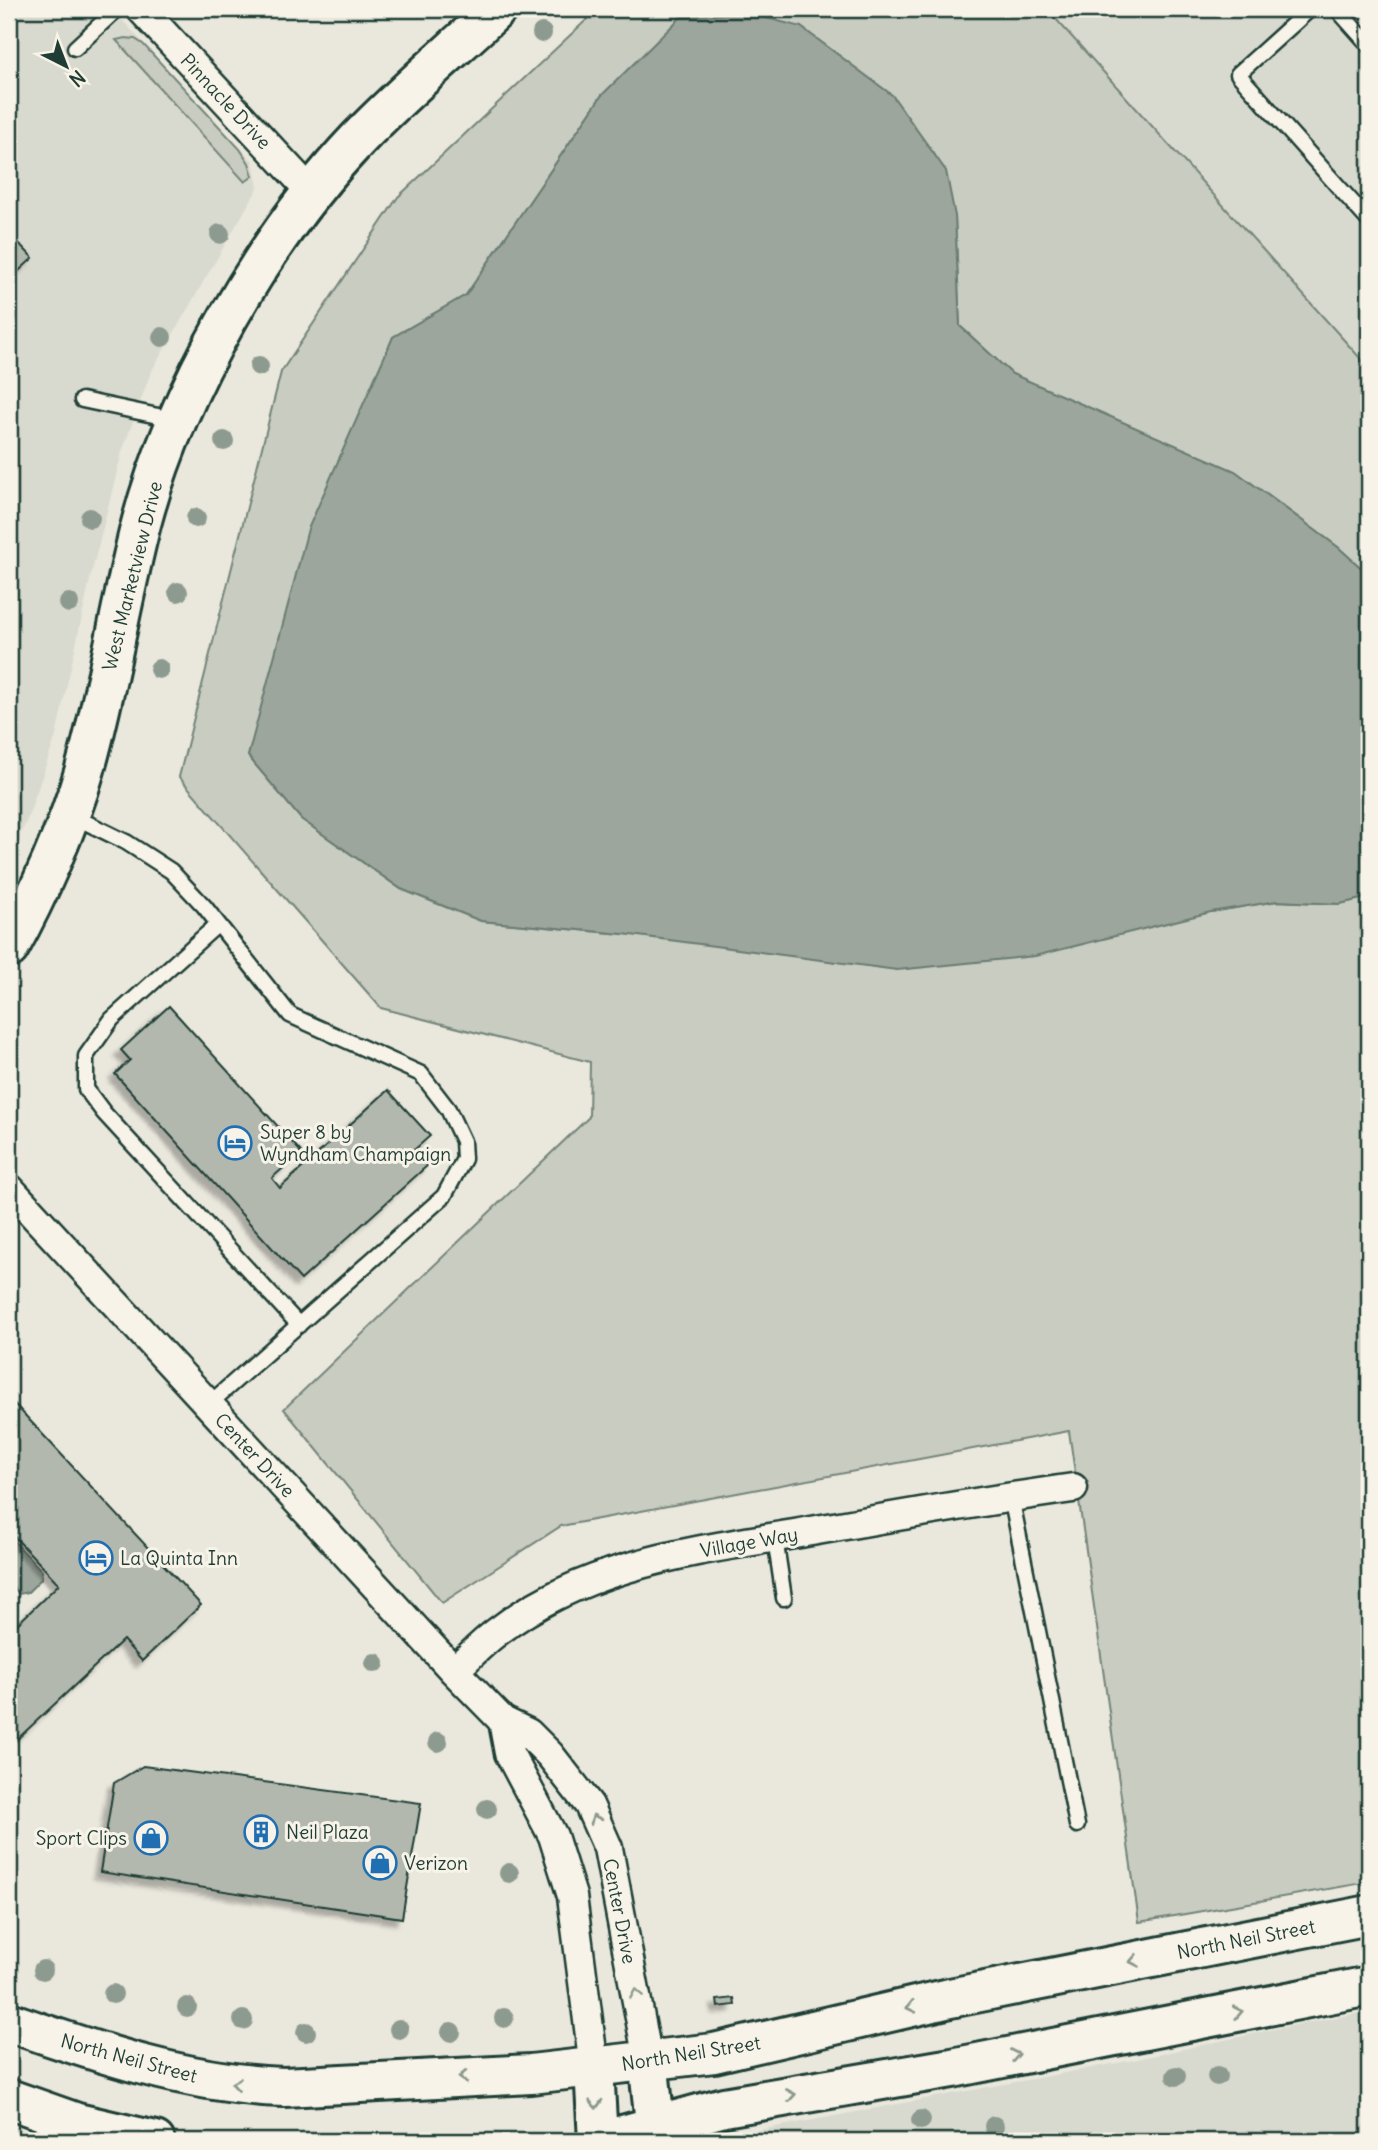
<svg xmlns="http://www.w3.org/2000/svg" width="1378" height="2150" viewBox="0 0 1378 2150" font-family="Delius,sans-serif">
	<defs>
		<filter id="shadow"><feDropShadow dx="-6" dy="6" stdDeviation="2" flood-color="#0004"/></filter>
	</defs>
	<rect width="100%" height="100%" fill="#eae8dd"/>
	<filter id="ink" filterUnits="userSpaceOnUse"><feTurbulence type="fractalNoise" baseFrequency=".0143" numOctaves="2"/><feDisplacementMap in="SourceGraphic" scale="14" xChannelSelector="R" yChannelSelector="G"/><feConvolveMatrix kernelMatrix="1 2 1 2 8 2 1 2 1" color-interpolation-filters="sRGB"/></filter>
	<g filter="url(#ink)">
		<!-- built -->
		<path fill="#d9dacf" d="M9,9H112L253,161L258,188L151,372L122,452L91,575L56,736L26,823L9,856Z
			M1047,9H1369V368Z
			M1369,2011V2141H712L749,2132L1133,2060L1279,2028Z
			M9,2127L63,2141H9Z"/>
		<!-- green -->
		<path fill="#c8ccc1" stroke="#74847a" stroke-width="2" d="M598,9H1047L1369,368V575L1338,547L1235,471L1012,374L960,326L955,216L602,95L466,295L393,337L248,756L301,819L401,889L481,921L623,934L1211,912L1277,901L1340,904L1369,897V1882L1139,1922L1069,1431L561,1526L442,1603L284,1409L589,1117L590,1062L381,1008L179,777L281,372L398,197Z
			M125,38L135,39L143,44L240,149L249,163L253,176L245,182L116,40Z"/>
		<!-- water -->
		<path fill="#9ca69c" stroke="#6a7c72" stroke-width="2" d="M747,13L801,27L892,95L946,171L955,216L960,326L1012,374L1235,471L1338,547L1369,575V897L1340,904L1277,901L1211,912L1035,956L897,970L623,934L481,921L401,889L301,819L248,756L308,529L393,337L466,295L602,95L681,17Z
			M9,1539H12L42,1571L41,1579L28,1592L19,1594L9,1582Z"/>
		<!-- building -->
		<path fill="#b2b8ae" stroke="#1f3d34" stroke-width="2" filter="url(#shadow)" d="M9,233L33,258L9,280Z
			M169,1006L301,1152L272,1178L280,1188L388,1090L430,1136L414,1150L428,1165L301,1280L115,1074L130,1060L121,1050Z
			M9,1398L201,1605L142,1661L123,1640L9,1747V1632L59,1584L9,1531Z
			M143,1766L421,1803L402,1918L100,1872L114,1783Z
			M734,1998L735,2005L718,2007L717,2000Z"/>
		<g fill="none" stroke-linecap="round" stroke-linejoin="round">
			<defs>
				<path id="lane" d="M1310,9L1238,74L1369,221
					M1337,9L1369,45
					M75,48L117,9
					M82,400L177,420
					M73,816L126,842L171,871L204,906L290,1015L421,1074L448,1109L463,1141L464,1159L444,1196L208,1405
					M218,924L112,1019L86,1056V1089L104,1113L299,1325
					M1011,1497L1077,1825
					M775,1538L784,1598"/>
				<path id="street" d="M141,9L312,193
					M9,1188L454,1671L503,1721L528,1733L550,1755L589,1805L608,1848L648,2060
					M454,1671C468,1658 482,1643 497,1632C590,1560 706,1550 817,1530C902,1515 988,1500 1073,1488
					M503,1721L509,1753L553,1836L572,1896L594,2067"/>
				<path id="secondary" d="M9,948C38,896 69,826 85,769C108,688 120,605 141,524C176,392 264,238 358,139C401,94 451,52 497,9
					M9,2022C98,2053 189,2084 284,2087L531,2074L714,2053L950,1998L1369,1915
					M648,2060L657,2141
					M594,2067L598,2141
					M9,2099L77,2123L155,2141
					M601,2141L724,2107L952,2068L1369,1986"/>
			</defs>
			<!-- lane casing -->
			<use href="#lane" stroke="#1f3d34" stroke-width="19"/>
			<!-- street casing -->
			<use href="#street" stroke="#1f3d34" stroke-width="33"/>
			<!-- secondary casing -->
			<use href="#secondary" stroke="#1f3d34" stroke-width="44"/>
			<!-- lane -->
			<use href="#lane" stroke="#f7f3e8" stroke-width="14"/>
			<!-- street -->
			<use href="#street" stroke="#f7f3e8" stroke-width="28"/>
			<!-- secondary -->
			<use href="#secondary" stroke="#f7f3e8" stroke-width="38"/>
		</g>
		<!-- trees -->
		<g fill="#8d9a8f">
			<circle cx="542" cy="33" r="10"/>
			<circle cx="220" cy="234" r="10"/>
			<circle cx="162" cy="337" r="10"/>
			<circle cx="259" cy="366" r="10"/>
			<circle cx="224" cy="441" r="10"/>
			<circle cx="90" cy="518" r="10"/>
			<circle cx="196" cy="518" r="10"/>
			<circle cx="178" cy="592" r="10"/>
			<circle cx="69" cy="603" r="10"/>
			<circle cx="159" cy="669" r="10"/>
			<circle cx="375" cy="1663" r="10"/>
			<circle cx="438" cy="1742" r="10"/>
			<circle cx="487" cy="1809" r="10"/>
			<circle cx="509" cy="1873" r="10"/>
			<circle cx="43" cy="1970" r="10"/>
			<circle cx="113" cy="1994" r="10"/>
			<circle cx="187" cy="2007" r="10"/>
			<circle cx="504" cy="2018" r="10"/>
			<circle cx="243" cy="2020" r="10"/>
			<circle cx="399" cy="2029" r="10"/>
			<circle cx="306" cy="2032" r="10"/>
			<circle cx="451" cy="2032" r="10"/>
			<circle cx="1176" cy="2076" r="10"/>
			<circle cx="1217" cy="2076" r="10"/>
			<circle cx="921" cy="2120" r="10"/>
			<circle cx="994" cy="2126" r="10"/>
		</g>
		<!-- one-way arrows -->
		<defs><path id="oneway-chevron" d="M-2-3.5L2.5 0L-2 3.5" fill="none" stroke-width="1.6" stroke-linecap="round" stroke-linejoin="round" transform="scale(1.75)"/></defs>
		<g stroke="#8b988e">
			<use href="#oneway-chevron" transform="translate(595 1819) rotate(-114)"/>
			<use href="#oneway-chevron" transform="translate(1134 1961) rotate(169)"/>
			<use href="#oneway-chevron" transform="translate(636 1993) rotate(-100)"/>
			<use href="#oneway-chevron" transform="translate(911 2007) rotate(167)"/>
			<use href="#oneway-chevron" transform="translate(1238 2012) rotate(-11)"/>
			<use href="#oneway-chevron" transform="translate(1015 2055) rotate(-11)"/>
			<use href="#oneway-chevron" transform="translate(463 2077) rotate(178)"/>
			<use href="#oneway-chevron" transform="translate(236 2084) rotate(-171)"/>
			<use href="#oneway-chevron" transform="translate(791 2095) rotate(-10)"/>
			<use href="#oneway-chevron" transform="translate(596 2104) rotate(87)"/>
		</g>
	</g>
	<!-- icons -->
	<defs>
		<symbol id="hotel-ring" viewBox="-11 -11 22 22"><circle r="9.5" fill="#f7f3e8" stroke="#1f6fb2" stroke-width="1.5"/><path d="M-6-4.5h1.5V1H6V5H4.5V3h-9V5H-6ZM-4 0a1.8 1.8 0 1 1 3.6 0ZM.5 0V-2.5h3Q6-2.5 6 0Z" fill="#1f6fb2"/></symbol>
		<symbol id="building-ring" viewBox="-11 -11 22 22"><circle r="9.5" fill="#f7f3e8" stroke="#1f6fb2" stroke-width="1.5"/><path d="M-4-6H4V6H1V3H-1V6H-4ZM-2.5-4.3h1.7v1.8h-1.7ZM.8-4.3h1.7v1.8H.8ZM-2.5-1h1.7V.8h-1.7ZM.8-1h1.7V.8H.8Z" fill="#1f6fb2"/></symbol>
		<symbol id="shop-ring" viewBox="-11 -11 22 22"><circle r="9.5" fill="#f7f3e8" stroke="#1f6fb2" stroke-width="1.5"/><path d="M-5-2.5h2.3a2.7 3.5 0 0 1 5.4 0H5L5.5 6h-11ZM-1.5-2.5h3a1.5 2.3 0 0 0-3 0Z" fill="#1f6fb2"/></symbol>
	</defs>
	<g fill-rule="evenodd">
		<use href="#hotel-ring" x="216" y="1124" width="38" height="38"/>
		<use href="#hotel-ring" x="77" y="1539" width="38" height="38"/>
		<use href="#building-ring" x="242" y="1813" width="38" height="38"/>
		<use href="#shop-ring" x="132" y="1819" width="38" height="38"/>
		<use href="#shop-ring" x="361" y="1844" width="38" height="38"/>
	</g>
	<g text-anchor="middle" stroke-width="6" stroke-linejoin="round" paint-order="stroke">
		<!-- street labels -->
		<g font-size="19" fill="#1f3d34" stroke="#f7f3e8">
			<text transform="translate(226 101) rotate(47)" y="7">Pinnacle Drive</text>
			<text transform="translate(132 576) rotate(-76)" y="7">West Marketview Drive</text>
			<text transform="translate(255 1455) rotate(47)" y="7">Center Drive</text>
			<text transform="translate(749 1542) rotate(-10)" y="7">Village Way</text>
			<text transform="translate(620 1911) rotate(79)" y="7">Center Drive</text>
			<text transform="translate(1246 1939) rotate(-11)" y="7">North Neil Street</text>
			<text transform="translate(691 2053) rotate(-9)" y="7">North Neil Street</text>
			<text transform="translate(129 2058) rotate(15)" y="7">North Neil Street</text>
		</g>
		<!-- poi labels -->
		<g font-size="19" fill="#1f3d34" stroke="#f7f3e8" text-anchor="start">
			<text x="260" y="1139">Super 8 by<tspan x="260" dy="22">Wyndham Champaign</tspan></text>
			<text x="120" y="1565">La Quinta Inn</text>
			<text x="286" y="1839">Neil Plaza</text>
			<text x="127" y="1845" text-anchor="end">Sport Clips</text>
			<text x="404" y="1870">Verizon</text>
		</g>
	</g>
	<!-- margin -->
	<rect width="1378" height="2150" fill="none" stroke="#f7f3e8" stroke-width="35"/>
	<rect x="18" y="18" width="1343" height="2115" fill="none" stroke="#1f3d34" stroke-width="2.5" filter="url(#ink)"/>
	<!-- north arrow -->
	<g transform="translate(66 66) rotate(138)" stroke="#f7f3e8" stroke-width="5" paint-order="stroke">
	<path d="M0-5L12 26L0 18L-12 26Z" fill="#1f3d34"/>
	<text y="-10" font-size="19" font-weight="bold" text-anchor="middle" fill="#1f3d34">N</text>
	</g>
</svg>
